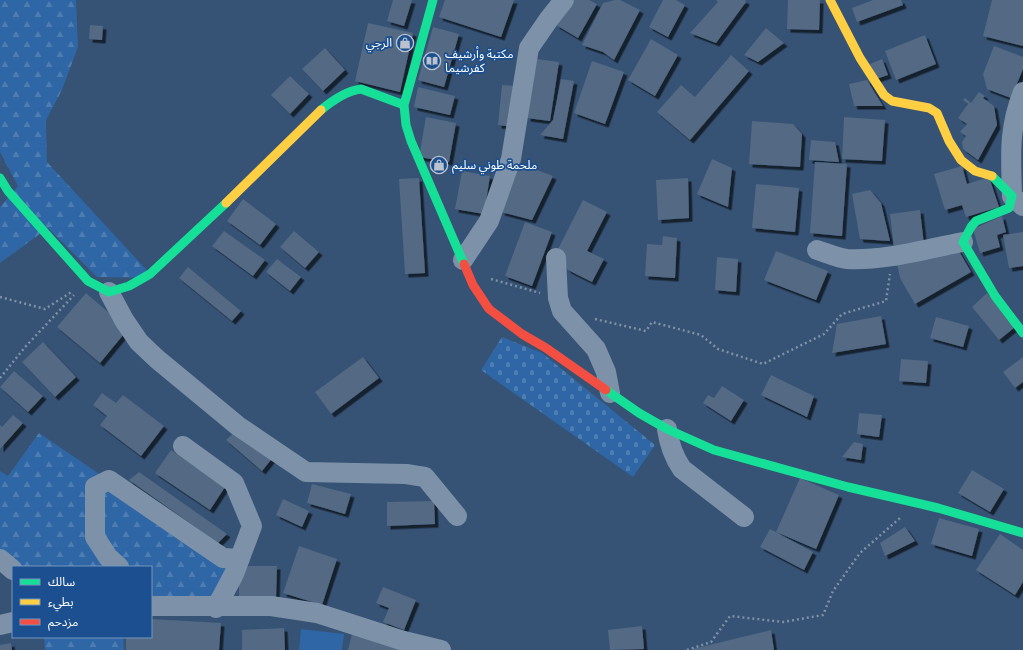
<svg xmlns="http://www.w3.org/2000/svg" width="1023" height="650" viewBox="0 0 1023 650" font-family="Manrope,'Noto Sans Arabic',sans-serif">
	<defs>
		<pattern id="forest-firs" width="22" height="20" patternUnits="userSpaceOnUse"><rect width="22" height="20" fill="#2f66a5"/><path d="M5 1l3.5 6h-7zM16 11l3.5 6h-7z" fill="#4e7db2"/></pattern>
		<pattern id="cemetery-stones" width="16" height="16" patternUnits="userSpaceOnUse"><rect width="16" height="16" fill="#2f66a5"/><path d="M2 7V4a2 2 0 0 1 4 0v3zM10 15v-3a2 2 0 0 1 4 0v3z" fill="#4e7db2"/></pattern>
		<filter id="shadow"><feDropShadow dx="3.5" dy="3.5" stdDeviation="0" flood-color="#0009"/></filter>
	</defs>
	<rect width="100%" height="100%" fill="#365274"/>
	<!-- forest -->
	<path fill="url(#forest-firs)" d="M0,0H76L78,47L62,90L46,120L47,162L154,278L97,277L48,228L0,263V207L18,186L0,152Z
		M39,433L233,565L203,610L151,608V567H13V580L0,567V471L8,476Z
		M44,637H123L124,650H45Z"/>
	<!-- cemetery -->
	<path fill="url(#cemetery-stones)" d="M502,337L542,353L655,445L633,477L481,370Z"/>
	<!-- green -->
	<path fill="#2f66a5" d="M301,629L344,634L342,650H299Z"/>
	<!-- building -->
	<path fill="#526984" filter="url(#shadow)" d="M393,0H412L404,26L387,21Z
		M445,0H514L501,37L439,17Z
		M570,0H589L597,4L578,38L556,25Z
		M615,0H620L640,10L614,60L603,52L582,45L603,3Z
		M663,0H676L685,5L668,37L649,27Z
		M716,0H745L746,2L716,43L690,33L718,2Z
		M788,0H820L819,30L787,29Z
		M873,0H901L903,5L857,22L852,8Z
		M992,0H1023V46L983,36Z
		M368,23L413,33L400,92L355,81Z
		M90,25L103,26L102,40L89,39Z
		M433,27L459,34L444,87L418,80Z
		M766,28L784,43L758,62L744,55Z
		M925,35L936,64L896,80L885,51Z
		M651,39L678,55L655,96L628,80Z
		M994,46L1023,57V69L1011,98L987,89L983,74Z
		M325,48L345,70L323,91L302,69Z
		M731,55L749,71L690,140L657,112L681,85L695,97Z
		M537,59L559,62L550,121L527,118Z
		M882,59L888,75L876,79L870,64Z
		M592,61L624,72L605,124L574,113Z
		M290,76L309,94L290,114L271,95Z
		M561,79L574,81L563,139L540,135L553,120Z
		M867,80L883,106H854L849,84Z
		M502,85L517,86L513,127L498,125Z
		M418,87L455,96L450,115L414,107Z
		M979,92L985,96L983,98L994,106L997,125L978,160L963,149L962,142L966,136L960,132L967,124L958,118L968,104L963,100L965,98L971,103Z
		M426,117L456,123L449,162L419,157Z
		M844,117L885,120L882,161L842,159Z
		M752,121L793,124L802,134L800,167L749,164Z
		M811,140L835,142L839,162L809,160Z
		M712,159L732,168L728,207L697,194Z
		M815,162L847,164L842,236L810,233Z
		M519,163L553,176L532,220L501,212Z
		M962,166L967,184L989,177L999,207L966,217L962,205L945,210L934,174Z
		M462,171L490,176L484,214L455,209Z
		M419,178L425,273L405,274L399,179Z
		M688,178L689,218L658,220L656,180Z
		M756,184L799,188L795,232L752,228Z
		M870,190L881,203L890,241L860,239L852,194Z
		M243,199L276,224L260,245L227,221Z
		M583,200L607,212L587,251L604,259L592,282L568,270L556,253Z
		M920,210L924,245L894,248L890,214Z
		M1002,216L1006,232L997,235L1000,247L980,253L973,229Z
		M525,222L552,232L532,286L505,276Z
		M224,231L265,260L253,276L212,246Z
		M294,231L319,252L305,268L280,247Z
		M1023,232V266L1009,268L1003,235Z
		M663,236L677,238L675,278L645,276L647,244L662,245Z
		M956,246L971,272L915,304L900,278L896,259Z
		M776,251L828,271L816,300L764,280Z
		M717,257L738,259L736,292L715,290Z
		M277,259L301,277L290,291L266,272Z
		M188,267L241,311L232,321L179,278Z
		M86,293L128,329L100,363L57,327Z
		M987,293L1015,327L999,340L972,307Z
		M881,316L886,344L832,353L837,324Z
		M936,317L969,326L963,347L930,338Z
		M43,342L76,377L55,397L22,362Z
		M363,357L379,378L331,414L315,392Z
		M1023,357V382L1015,388L1003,372Z
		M901,359L928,361L926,383L899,381Z
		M14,371L43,396L28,412L0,387Z
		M771,375L814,396L807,417L761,395Z
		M722,386L744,400L731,421L703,403L708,395L714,398Z
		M102,393L116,403L123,395L164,426L141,456L100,425L107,416L93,405Z
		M859,413L882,415L879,437L857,434Z
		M13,415L23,423L0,449V425L2,427Z
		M238,429L274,456L262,471L226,440Z
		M854,442L863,444L861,460L842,457Z
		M171,450L225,487L210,510L155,473Z
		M972,470L1004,489L990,512L958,493Z
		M139,472L227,534L218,543L129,480Z
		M800,478L839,495L816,549L776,532Z
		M312,484L351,494L345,514L307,503Z
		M283,499L309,511L302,527L276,515Z
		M434,501L435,524L387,526V502Z
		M939,518L979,529L972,556L931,544Z
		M905,527L915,541L885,556L880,543Z
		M770,529L813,552L804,570L760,547Z
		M1000,534L1023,550V582L1015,595L976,570Z
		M299,546L337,559L322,605L283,593Z
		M239,566H277L276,598H239Z
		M383,587L416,600L404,630L383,622L389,608L376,603Z
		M151,619L221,623L219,650H126V637H151Z
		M642,626L644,649L610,650L608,630Z
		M284,628L285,650H242V630Z
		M771,630L774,650H693V649Z
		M352,634L409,650H348Z
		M11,643L12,650H0V645Z"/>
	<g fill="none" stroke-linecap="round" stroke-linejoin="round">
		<!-- path -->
		<path stroke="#7d92a8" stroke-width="2.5" stroke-dasharray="2 3" stroke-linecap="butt" d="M491,279L540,293
			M0,297L45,309L73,291
			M595,319L646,331L652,322L701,335L718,349L763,364L824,334L842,314L886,301L890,274
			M0,378L26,346L74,295
			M687,650L711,642L730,616L783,622L823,615L833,591L860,553L900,518"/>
		<!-- street -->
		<path stroke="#7d92a8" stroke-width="20" d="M1023,92C1008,130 1011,156 1012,196L1023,206
			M817,250C827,253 837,258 847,259C885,261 925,249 963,242
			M556,258L558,298L562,311L596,349L606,372L610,393
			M463,260L489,221L511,159L529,48L549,19L564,0
			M109,292L124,320L139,342L157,359L238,426L306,472L406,474L425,477L457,516
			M667,429C669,443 673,456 682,469L744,517
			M183,446L234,483L252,526L234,574L216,608
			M0,559L13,570
			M119,567L108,557L95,537V487L109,480L223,558L240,559
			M151,606H271L317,613L404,641L441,650
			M0,625L13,622"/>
		<!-- fast -->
		<path stroke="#16e098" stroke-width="9" d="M433,0L404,105L406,125L411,141L464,264
			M321,110C333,100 346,91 361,89L404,105
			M992,176L1012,196L1009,208L976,221L971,227L963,242L995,296L1023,333
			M0,178L8,191L88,281L109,292L129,286L150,274L226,203
			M606,390L639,413L667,429L714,450L848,487L938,508L1023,533"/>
		<!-- slow -->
		<path stroke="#ffcf43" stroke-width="9" d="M830,0L860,58L884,95L892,101L929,108L937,113L949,141L961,160L975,171L992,176
			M226,203L321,110"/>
		<!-- jam -->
		<path stroke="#f24e42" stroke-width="9" d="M464,264L473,285L489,309L522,334L546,348L606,390"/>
	</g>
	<!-- icons -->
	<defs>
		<symbol id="shop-ring" viewBox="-11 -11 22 22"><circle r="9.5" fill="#1b4f8f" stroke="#b9c2ce" stroke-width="1.5"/><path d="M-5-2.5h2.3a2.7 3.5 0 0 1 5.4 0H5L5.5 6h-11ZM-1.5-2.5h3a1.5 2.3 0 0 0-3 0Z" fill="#b9c2ce"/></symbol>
		<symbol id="library-ring" viewBox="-11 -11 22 22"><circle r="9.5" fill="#1b4f8f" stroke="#b9c2ce" stroke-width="1.5"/><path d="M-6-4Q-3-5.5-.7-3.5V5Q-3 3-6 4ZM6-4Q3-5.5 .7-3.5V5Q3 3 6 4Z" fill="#b9c2ce"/></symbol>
	</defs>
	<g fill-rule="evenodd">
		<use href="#shop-ring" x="395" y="33" width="20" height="20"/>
		<use href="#library-ring" x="422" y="51" width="20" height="20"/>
		<use href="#shop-ring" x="429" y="155" width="20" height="20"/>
	</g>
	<g text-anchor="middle" stroke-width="3.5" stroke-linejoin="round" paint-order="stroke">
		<!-- poi labels -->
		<g font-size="12" fill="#fff" stroke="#1b4f8f" text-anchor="start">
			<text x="392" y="47" text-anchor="end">الرجي</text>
			<text x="445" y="58">مكتبة وأرشيف<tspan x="445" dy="14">كفرشيما</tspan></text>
			<text x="452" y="169">ملحمة طوني سليم</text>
		</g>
	</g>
	<!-- legend -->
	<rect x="12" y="566" width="140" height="72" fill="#1b4f8f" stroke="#7695bc"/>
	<rect x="20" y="579" width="20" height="6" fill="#16e098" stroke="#7695bc"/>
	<text x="48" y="586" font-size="12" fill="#ffffff">سالك</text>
	<rect x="20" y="599" width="20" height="6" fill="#ffcf43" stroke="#7695bc"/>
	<text x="48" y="606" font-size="12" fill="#ffffff">بطيء</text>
	<rect x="20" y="619" width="20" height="6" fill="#f24e42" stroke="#7695bc"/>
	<text x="48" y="626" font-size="12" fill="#ffffff">مزدحم</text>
</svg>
